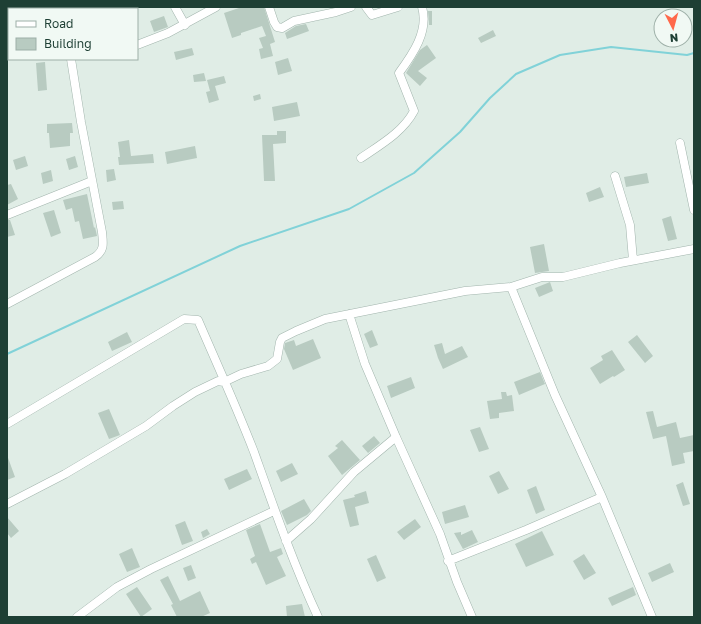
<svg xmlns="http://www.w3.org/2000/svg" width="701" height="624" viewBox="0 0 701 624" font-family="'Golos Text',sans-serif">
	<rect width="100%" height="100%" fill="#e0ede6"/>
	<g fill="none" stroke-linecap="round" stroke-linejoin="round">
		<!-- stream -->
		<path stroke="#81d2d8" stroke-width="2" d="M7,354L240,246L349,209L414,173L460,132L490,98L516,74L560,55L611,47L687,55L694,53"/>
	</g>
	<!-- building -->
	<path fill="#b8cbc1" d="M242,7H264L275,42L270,44L273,56L261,59L259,49L263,48L259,38L266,36L262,26L241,33V35L232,38L224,13Z
		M428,11H432V25H429Z
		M164,16L168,27L154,32L150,21Z
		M306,24L309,31L287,39L285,33L296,26Z
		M493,30L496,36L481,43L478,38Z
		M427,45L436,58L418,71L427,78L420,86L406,73L420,50Z
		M192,48L194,55L176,60L174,52Z
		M288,58L292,71L278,75L275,62Z
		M45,62L47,90L38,91L36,63Z
		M204,73L206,81L194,82L193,75Z
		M224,76L226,83L215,86L219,100L209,103L206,92L210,91L207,80Z
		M260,94L261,99L254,101L253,96Z
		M297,102L300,116L274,121L272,107Z
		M72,123L73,133H70V146L50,148L49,133H47V124Z
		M277,131H286V143L273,144L275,181H264L262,135H277Z
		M129,140L131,156L153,154L154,163L119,165L118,157H120L118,142Z
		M195,146L197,158L167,164L165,152Z
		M25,156L28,166L16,170L13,160Z
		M75,156L78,167L69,170L66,159Z
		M114,169L116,180L107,182L106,170Z
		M51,170L53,181L43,184L41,173Z
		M647,173L649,183L626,187L624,177Z
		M11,184L18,199L7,205V185Z
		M600,187L604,197L589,202L586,193Z
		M87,194L94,228L95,227L97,236L83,239L79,221L75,222L72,208L66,210L63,200Z
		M123,201L124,209L113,210L112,202Z
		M54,210L61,233L51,237L43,213Z
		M671,216L677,239L668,241L662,219Z
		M7,220H10L15,235L7,237Z
		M544,244L549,271L535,273L530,247Z
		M550,282L553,291L539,297L535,288Z
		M372,330L378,345L370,348L364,334Z
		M127,332L132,342L112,351L108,342Z
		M637,335L653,356L645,363L628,342Z
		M313,339L321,358L293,370L284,349L285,343L294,340L296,346Z
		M442,343L445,354L462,346L468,357L443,369L438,358L434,345Z
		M612,350L625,370L614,377L613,376L600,384L590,368L603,360L601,356Z
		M540,372L545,384L519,395L514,382Z
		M411,377L415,388L391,398L387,386Z
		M501,392H506L507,396L512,395L514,411L499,413V418L490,419L487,401L502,399Z
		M109,409L120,435L109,439L98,413Z
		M653,411L657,427L676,422L680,438L694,435V451L683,453L685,463L672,466L666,436L653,439L646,412Z
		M480,427L489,449L479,452L470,430Z
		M374,436L380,443L368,453L362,446Z
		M342,440L360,460L342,475L328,456L338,448L335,446Z
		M7,455L15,477L7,480Z
		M292,463L298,474L281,482L276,471Z
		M247,469L252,479L229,490L224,479Z
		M499,471L509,489L498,494L489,476Z
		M683,482L690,504L683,506L676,485Z
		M536,486L545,510L536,514L527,490Z
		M366,491L369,503L355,507L359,525L350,527L343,500L355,497L354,495Z
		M304,499L311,511L307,515L287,525L281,511Z
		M465,505L469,517L445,524L442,512Z
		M7,517L19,531L11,538L7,533Z
		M415,519L421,527L404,540L397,532Z
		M185,521L193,541L182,545L175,525Z
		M260,524L270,552L281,548L283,554L277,557L286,576L266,585L256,562L252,564L250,559L255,556L246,530Z
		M207,529L210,534L203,538L201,532Z
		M472,530L478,542L463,549L454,533L461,532V535Z
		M542,531L554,555L526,567L515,544Z
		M132,548L140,567L127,572L119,554Z
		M584,554L596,573L584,580L573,561Z
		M376,555L386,578L377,582L367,559Z
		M670,563L674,572L652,582L648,573Z
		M191,565L196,578L188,581L183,568Z
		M168,576L180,601L200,591L210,613L201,617H177L171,605L173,604L160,580Z
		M137,587L152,609L141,617L126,594Z
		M633,587L636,595L612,606L608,598Z
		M302,604L305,617H287L286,606Z"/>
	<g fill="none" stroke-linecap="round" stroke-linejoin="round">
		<defs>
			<path id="street" d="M175,7L185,25
				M269,7L274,22L277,27L282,28L294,21L336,12L351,7
				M366,7L372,15L398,7
				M7,44H9
				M137,45L168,33L216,7
				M680,143L694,210
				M361,158C380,145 403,132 414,111L399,73C413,54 429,31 422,7
				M615,176L630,225L633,260
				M7,215L92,181
				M511,287L555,395L602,497L652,617
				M7,304L95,257C105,250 103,243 102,232L81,122L71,59
				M349,314L365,364L396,437L440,534L457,582L472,617
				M7,424L184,319L198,320C217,364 237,408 254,452C274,508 293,563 318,617
				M7,504L65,474L146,426L173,406L195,392L218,381L224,382L241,374L268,366L277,359L280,342L282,338L296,331L325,319L465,291L511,287L542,277H563L620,263L694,249
				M286,541L311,519L354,472L396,437
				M448,561L526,530L602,497
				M77,617L117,587L151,569L274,511"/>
		</defs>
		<!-- street casing -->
		<use href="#street" stroke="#a2b5ad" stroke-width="9"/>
		<!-- street -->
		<use href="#street" stroke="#fff" stroke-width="8"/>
	</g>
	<!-- border -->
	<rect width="701" height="624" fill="none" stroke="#1e3f34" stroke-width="16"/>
	<!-- legend -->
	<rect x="8" y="8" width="130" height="52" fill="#f1f9f4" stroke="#9dafa7"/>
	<rect x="16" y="21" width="20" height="6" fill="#ffffff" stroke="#9dafa7"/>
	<text x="44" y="28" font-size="12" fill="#1e3f34">Road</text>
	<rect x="16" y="38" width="20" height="12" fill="#b8cbc1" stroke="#9dafa7"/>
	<text x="44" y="48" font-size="12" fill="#1e3f34">Building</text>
	<!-- north arrow -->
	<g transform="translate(673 28) rotate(174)"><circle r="19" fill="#f1f9f4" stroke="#9dafa7"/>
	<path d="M0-3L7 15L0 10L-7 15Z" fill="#ff694b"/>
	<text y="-6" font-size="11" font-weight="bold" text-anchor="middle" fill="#1e3f34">N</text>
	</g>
</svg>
